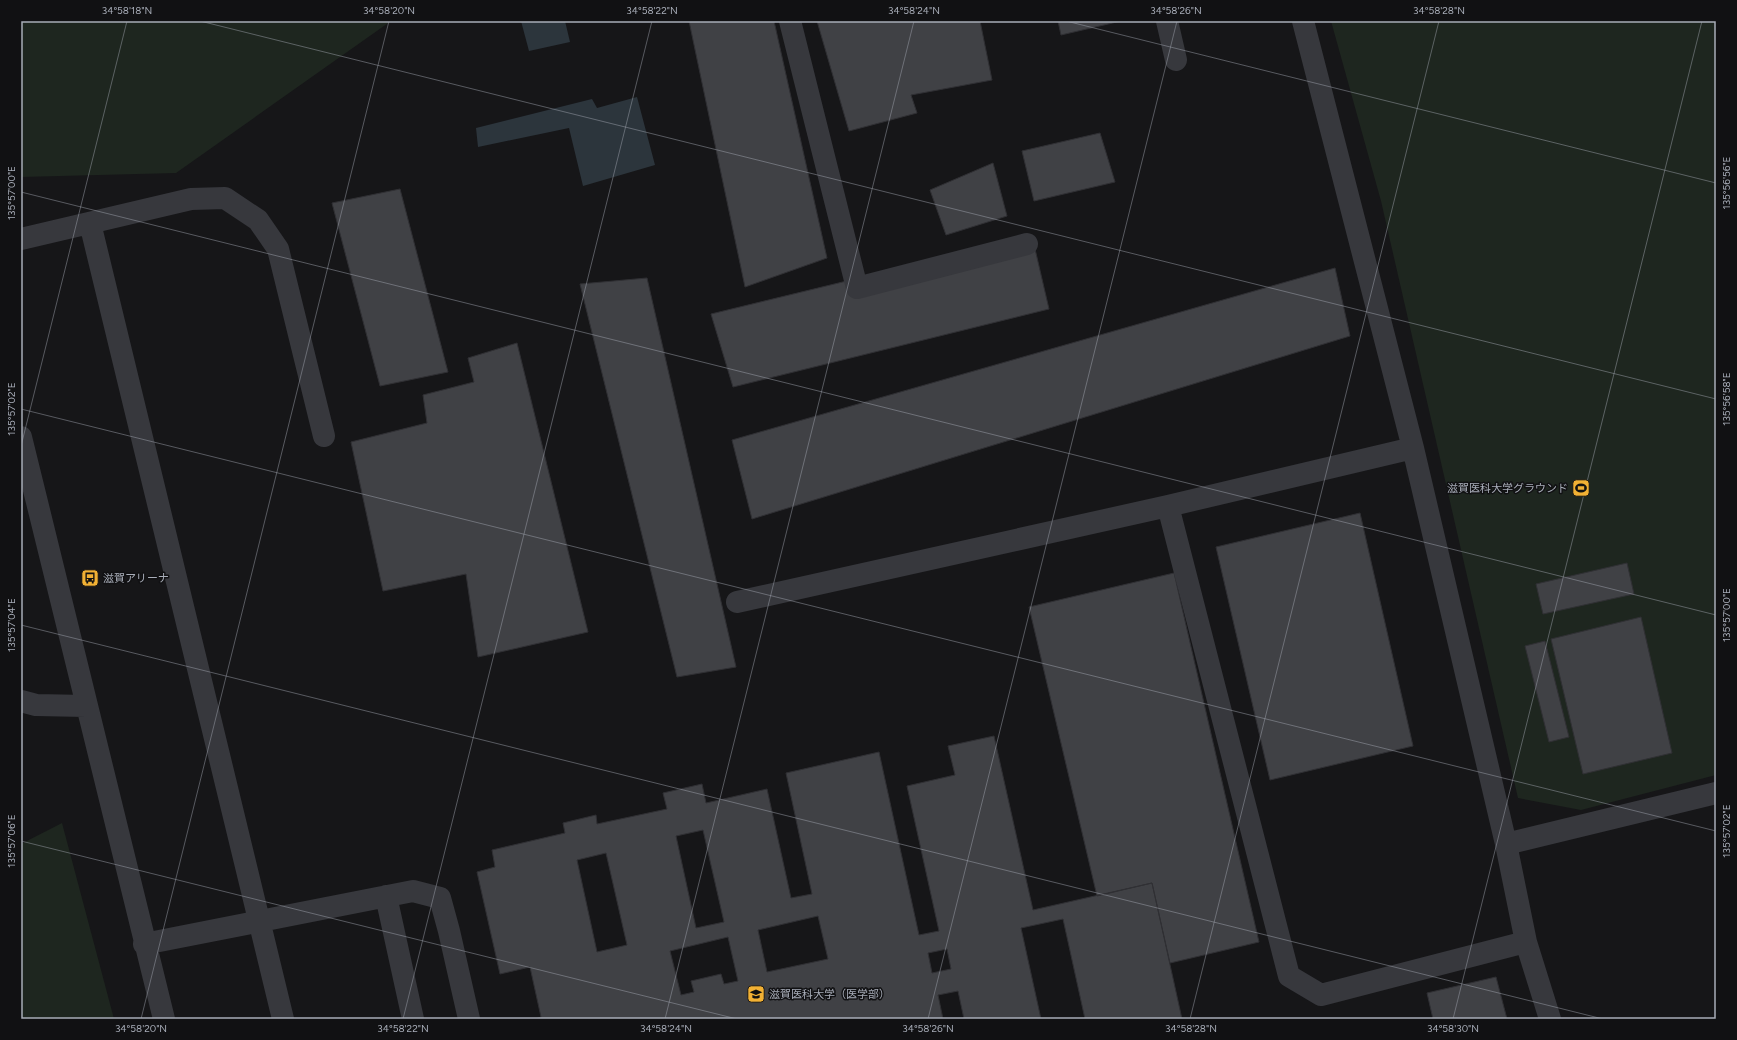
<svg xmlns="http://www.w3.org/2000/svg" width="1737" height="1040" viewBox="0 0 1737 1040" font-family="Figtree,'Noto Sans JP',sans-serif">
	<rect width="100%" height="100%" fill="#161618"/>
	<!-- green -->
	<path fill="#1e261f" d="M21,21H391L176,173L21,177Z
		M1331,21H1716V775L1581,810L1518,798L1381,201Z
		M62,823L114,1019H21V844Z"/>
	<!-- water -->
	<path fill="#2c353c" d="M521,21H565L570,42L529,51Z
		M637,97L655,165L583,186L569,128L478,147L476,128L592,99L597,108Z"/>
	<!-- building -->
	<path fill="#404145" stroke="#303034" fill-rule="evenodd" d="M689,21H774L827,258L745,287Z
		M817,21H980L992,80L911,95L917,113L849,131Z
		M1058,21H1121L1061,35Z
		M1100,133L1115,182L1034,201L1022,151Z
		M993,163L1007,216L946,235L930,190Z
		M400,189L448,372L380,386L332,203Z
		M1032,236L1049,309L733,387L711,314Z
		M1335,268L1350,336L752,519L732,440Z
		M647,278L736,667L677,677L580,284Z
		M517,343L588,632L478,657L466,574L383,591L351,442L427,423L423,395L474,382L468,358Z
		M1360,513L1413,746L1270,780L1216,547Z
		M1627,563L1634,594L1543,614L1536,584Z
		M1174,573L1259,942L1170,963L1152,883L1097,896L1029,607Z
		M1641,617L1672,753L1583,774L1551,639Z
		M1545,641L1569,737L1549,742L1525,646Z
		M994,736L1033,910L1152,883L1182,1019H1085L1063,919L1021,928L1041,1019H964L958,991L938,995L943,1019H535L541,1017L530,967L500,974L477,872L495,867L492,850L565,833L563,823L596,815L597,824L667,809L663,793L702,784L706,803L767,789L791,898L812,894L786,773L879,752L919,935L939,931L907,786L955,775L948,746ZM703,830L724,922L696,928L676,836ZM606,853L627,945L597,952L577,860ZM818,916L828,959L767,972L758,930ZM728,937L738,981L724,984L721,974L691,981L694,992L681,995L670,951ZM947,949L951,969L932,973L928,953Z
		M1496,977L1507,1019H1433L1427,993Z"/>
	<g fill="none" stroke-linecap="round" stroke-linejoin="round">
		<!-- minor -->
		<path stroke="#37383d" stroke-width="22" d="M790,21L857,288L1027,244
			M1167,21L1176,60
			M1303,21L1413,448L1506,844L1526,942L1550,1019
			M90,223L283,1019
			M21,239L191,199L225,198L258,220L278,249L324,436
			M21,437L164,1019
			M1168,506L1289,976L1321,995L1526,942
			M737,602L1168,506L1413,448
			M21,701L36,705L86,706
			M1506,844L1716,793
			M386,896L413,1019
			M144,944L413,891L440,898L449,931L469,1019"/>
	</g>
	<!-- ticks -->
	<path fill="none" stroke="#a8adb8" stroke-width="1" stroke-opacity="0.45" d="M200,21L1716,399M1066,21L1716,183M21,192L1716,615M21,409L1716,831M21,446L127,21M21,625L1603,1019M21,841L737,1019M141,1019L389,21M403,1019L652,21M665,1019L914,21M928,1019L1177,21M1190,1019L1439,21M1453,1019L1702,21M1715,1019L1716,1016"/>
	<!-- icons -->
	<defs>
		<symbol id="stadium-square" viewBox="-11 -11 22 22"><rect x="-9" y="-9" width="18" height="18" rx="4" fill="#f2b134" stroke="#111113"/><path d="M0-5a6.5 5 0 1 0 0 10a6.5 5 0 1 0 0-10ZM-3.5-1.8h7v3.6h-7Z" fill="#111"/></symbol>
		<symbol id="bus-square" viewBox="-11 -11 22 22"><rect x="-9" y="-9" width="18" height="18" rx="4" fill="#f2b134" stroke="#111113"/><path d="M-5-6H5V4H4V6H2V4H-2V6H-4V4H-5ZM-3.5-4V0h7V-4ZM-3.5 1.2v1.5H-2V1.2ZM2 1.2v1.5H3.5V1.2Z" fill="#111"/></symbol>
		<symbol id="university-square" viewBox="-11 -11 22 22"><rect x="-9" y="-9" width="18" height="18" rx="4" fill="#f2b134" stroke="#111113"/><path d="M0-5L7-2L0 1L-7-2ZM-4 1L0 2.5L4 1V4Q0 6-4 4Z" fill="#111"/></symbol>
	</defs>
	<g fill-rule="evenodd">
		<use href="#stadium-square" x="1571" y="478" width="20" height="20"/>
		<use href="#bus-square" x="80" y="568" width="20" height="20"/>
		<use href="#university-square" x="746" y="984" width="20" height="20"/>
	</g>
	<g text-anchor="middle" stroke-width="3" stroke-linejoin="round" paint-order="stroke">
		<!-- poi labels -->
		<g font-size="11" fill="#a8adb8" stroke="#111113" text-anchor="start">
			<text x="1568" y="492" text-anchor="end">滋賀医科大学グラウンド</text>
			<text x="103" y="582">滋賀アリーナ</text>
			<text x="769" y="998">滋賀医科大学（医学部）</text>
		</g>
	</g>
	<!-- border -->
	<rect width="1737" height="1040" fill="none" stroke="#111113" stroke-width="44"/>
	<rect x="22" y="22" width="1693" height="996" fill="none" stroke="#a8adb8" stroke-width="1.5"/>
	<g font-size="10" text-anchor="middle" fill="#a8adb8">
		<text x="127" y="14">34°58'18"N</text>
		<text x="389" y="14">34°58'20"N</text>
		<text x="652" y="14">34°58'22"N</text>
		<text x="914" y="14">34°58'24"N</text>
		<text x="1176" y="14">34°58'26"N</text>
		<text x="1439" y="14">34°58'28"N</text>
		<text transform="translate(1726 183) rotate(-90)" y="4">135°56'56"E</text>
		<text transform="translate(11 193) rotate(-90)" y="4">135°57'00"E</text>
		<text transform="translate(1726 399) rotate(-90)" y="4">135°56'58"E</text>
		<text transform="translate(11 409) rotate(-90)" y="4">135°57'02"E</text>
		<text transform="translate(1726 615) rotate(-90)" y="4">135°57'00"E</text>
		<text transform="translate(11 625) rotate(-90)" y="4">135°57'04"E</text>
		<text transform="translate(1726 831) rotate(-90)" y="4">135°57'02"E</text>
		<text transform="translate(11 841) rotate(-90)" y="4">135°57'06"E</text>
		<text x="141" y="1032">34°58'20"N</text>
		<text x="403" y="1032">34°58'22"N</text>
		<text x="666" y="1032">34°58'24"N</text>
		<text x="928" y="1032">34°58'26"N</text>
		<text x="1191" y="1032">34°58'28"N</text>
		<text x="1453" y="1032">34°58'30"N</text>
	</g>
</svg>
